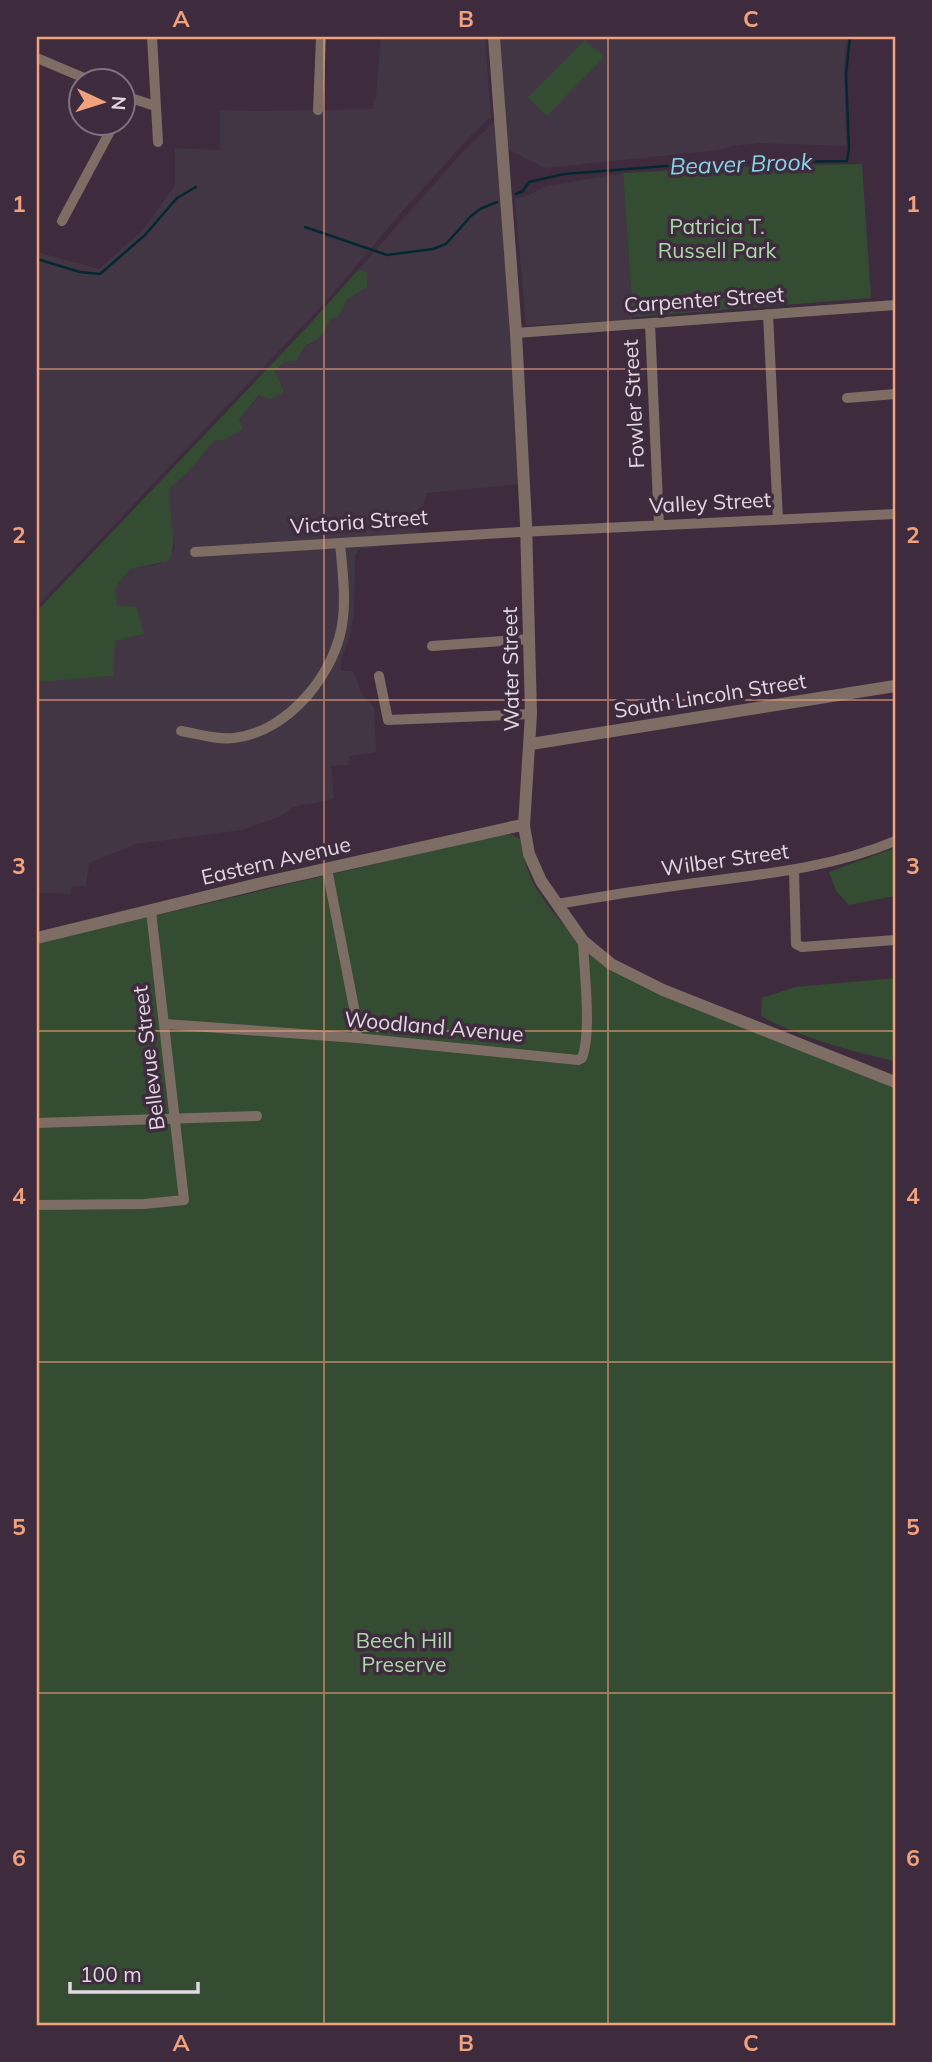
<svg xmlns="http://www.w3.org/2000/svg" width="932" height="2062" viewBox="0 0 932 2062" font-family="Mulish,sans-serif">
	<rect width="100%" height="100%" fill="#3e2c3e"/>
	<!-- commercial -->
	<path fill="#423645" d="M381,37H485L491,117L472,134L398,216L329,298L37,606V252L99,269L144,229L175,185V148L220,150V110L260,111L373,109L376,95Z
		M499,37H847L844,62L846,146L759,143L732,146L719,150L545,168L507,149Z
		M496,120L520,484L427,493L424,503L418,509L420,533L381,535L379,547L360,549L355,555L354,612L350,637L341,660V671H353L363,696L374,707L376,752L349,756L348,765L331,766L334,799L293,807L281,816L242,830L136,844L89,863L86,886H73L70,894L37,893V682L112,676L115,641L144,634L117,605L116,587L130,569L161,564L175,549L168,506L170,488L189,471L216,439L239,420L260,395L284,392L275,371L284,362L296,361L306,345L315,343L326,329L330,319L338,317L348,299L367,287L368,273L359,269L461,154Z
		M623,173L633,320L526,325L515,199L527,196L547,186Z"/>
	<!-- green -->
	<path fill="#334c32" d="M585,40L604,57L547,116L528,97Z
		M862,164L871,298L633,317L623,173L754,166Z
		M359,269L368,273L367,287L348,299L338,317L330,319C326,331 319,342 306,345L296,361L284,362L275,371L284,392L271,399L259,395L239,420L243,429L222,441L216,439L189,471L170,488C167,513 179,540 169,561L130,569L116,587L117,605L137,607L144,634L115,641L113,676L37,682V611L307,327Z
		M504,834L513,835L520,839C523,854 526,868 533,882C548,911 577,940 601,962L895,1085V2025H37V943Z
		M895,848V896L849,905L836,891L829,872Z
		M895,978V1061C858,1054 794,1035 761,1016L762,998L795,987Z"/>
	<g fill="none" stroke-linecap="round" stroke-linejoin="round">
		<!-- stream -->
		<path stroke="#042831" stroke-width="2.5" d="M516,194L523,191L529,182L564,174L705,163L847,161L849,148L846,74L850,37
			M305,227L387,255L433,249L446,244L471,216L480,209L497,202
			M37,259L80,272L100,274L145,235L177,198L196,187"/>
		<!-- minor -->
		<path stroke="#7d6d64" stroke-width="10" d="M152,37L158,142
			M37,58L89,80
			M122,95L155,106
			M318,110L321,37
			M62,221L115,122
			M768,314L778,519
			M650,324L659,525
			M516,333L895,305
			M847,398L895,394
			M195,552L520,532L895,514
			M432,646L530,639
			M379,676L388,720L531,714
			M181,731C198,734 217,740 234,738C289,732 338,671 343,618C346,594 342,567 340,543
			M327,869L356,1018L357,1038
			M794,870L796,944L802,947L895,940
			M557,904C603,896 649,889 695,883C764,874 831,868 895,841
			M165,1024L357,1038L578,1060L582,1058C592,1031 584,972 583,941
			M37,1123L257,1116
			M37,1205L144,1204L184,1200L151,911"/>
		<!-- tertiary -->
		<path stroke="#7d6d64" stroke-width="12" d="M494,37L516,333L526,523L531,714L524,826L529,854L541,881L583,941L611,964L663,990L895,1082
			M531,744L895,686
			M37,938L262,883L517,826H524"/>
	</g>
	<!-- grid -->
	<path fill="none" stroke="#f1a17c" stroke-width="2" stroke-opacity="0.55" d="M324,37V2025M608,37V2025M37,369H895M37,700H895M37,1031H895M37,1362H895M37,1693H895"/>
	<g text-anchor="middle" stroke-width="7" stroke-linejoin="round" paint-order="stroke">
		<!-- park labels -->
		<g font-size="21" fill="#acdba9" stroke="#3e2c3e">
			<text x="717" y="234">Patricia T.<tspan x="717" dy="24">Russell Park</tspan></text>
			<text x="404" y="1648">Beech Hill<tspan x="404" dy="24">Preserve</tspan></text>
		</g>
		<!-- street labels -->
		<g font-size="21" fill="#e2d7e2" stroke="#3e2c3e">
			<text transform="translate(704 300) rotate(-4)" y="7">Carpenter Street</text>
			<text transform="translate(634 404) rotate(-93)" y="7">Fowler Street</text>
			<text transform="translate(710 503) rotate(-3)" y="7">Valley Street</text>
			<text transform="translate(359 522) rotate(-4)" y="7">Victoria Street</text>
			<text transform="translate(511 669) rotate(-91)" y="7">Water Street</text>
			<text transform="translate(710 696) rotate(-9)" y="7">South Lincoln Street</text>
			<text transform="translate(725 860) rotate(-8)" y="7">Wilber Street</text>
			<text transform="translate(276 861) rotate(-13)" y="7">Eastern Avenue</text>
			<text transform="translate(434 1027) rotate(5)" y="7">Woodland Avenue</text>
			<text transform="translate(149 1058) rotate(-97)" y="7">Bellevue Street</text>
		</g>
		<!-- water labels -->
		<g font-size="23" font-style="italic" fill="#85d4ea" stroke="#3e2c3e">
			<text transform="translate(741 164) rotate(-2)" y="8">Beaver Brook</text>
		</g>
	</g>
	<!-- border -->
	<rect width="932" height="2062" fill="none" stroke="#3e2c3e" stroke-width="77"/>
	<!-- north arrow -->
	<g transform="translate(102 102) rotate(94)"><circle r="33" fill="#3e2c3e" stroke="#807080" stroke-width="2"/>
	<path d="M0-5L12 26L0 18L-12 26Z" fill="#f1a17c"/>
	<text y="-10" font-size="19" font-weight="bold" text-anchor="middle" fill="#e2d7e2">N</text>
	</g>
	<!-- scale -->
	<path d="M70 1982v10h128v-10" fill="none" stroke="#e2d7e2" stroke-width="3.5"/>
	<text x="80" y="1982" font-size="21" fill="#e2d7e2" stroke="#3e2c3e" stroke-width="5" paint-order="stroke">100 m</text>
	<rect x="38" y="38" width="856" height="1986" fill="none" stroke="#f1a17c" stroke-width="2.5"/>
	<g font-size="23" text-anchor="middle" font-weight="bold" fill="#f1a17c">
		<text x="181" y="27">A</text>
		<text x="466" y="27">B</text>
		<text x="751" y="27">C</text>
		<text x="19" y="212">1</text>
		<text x="913" y="212">1</text>
		<text x="19" y="543">2</text>
		<text x="913" y="543">2</text>
		<text x="19" y="874">3</text>
		<text x="913" y="874">3</text>
		<text x="19" y="1204">4</text>
		<text x="913" y="1204">4</text>
		<text x="19" y="1535">5</text>
		<text x="913" y="1535">5</text>
		<text x="19" y="1866">6</text>
		<text x="913" y="1866">6</text>
		<text x="181" y="2051">A</text>
		<text x="466" y="2051">B</text>
		<text x="751" y="2051">C</text>
	</g>
</svg>
